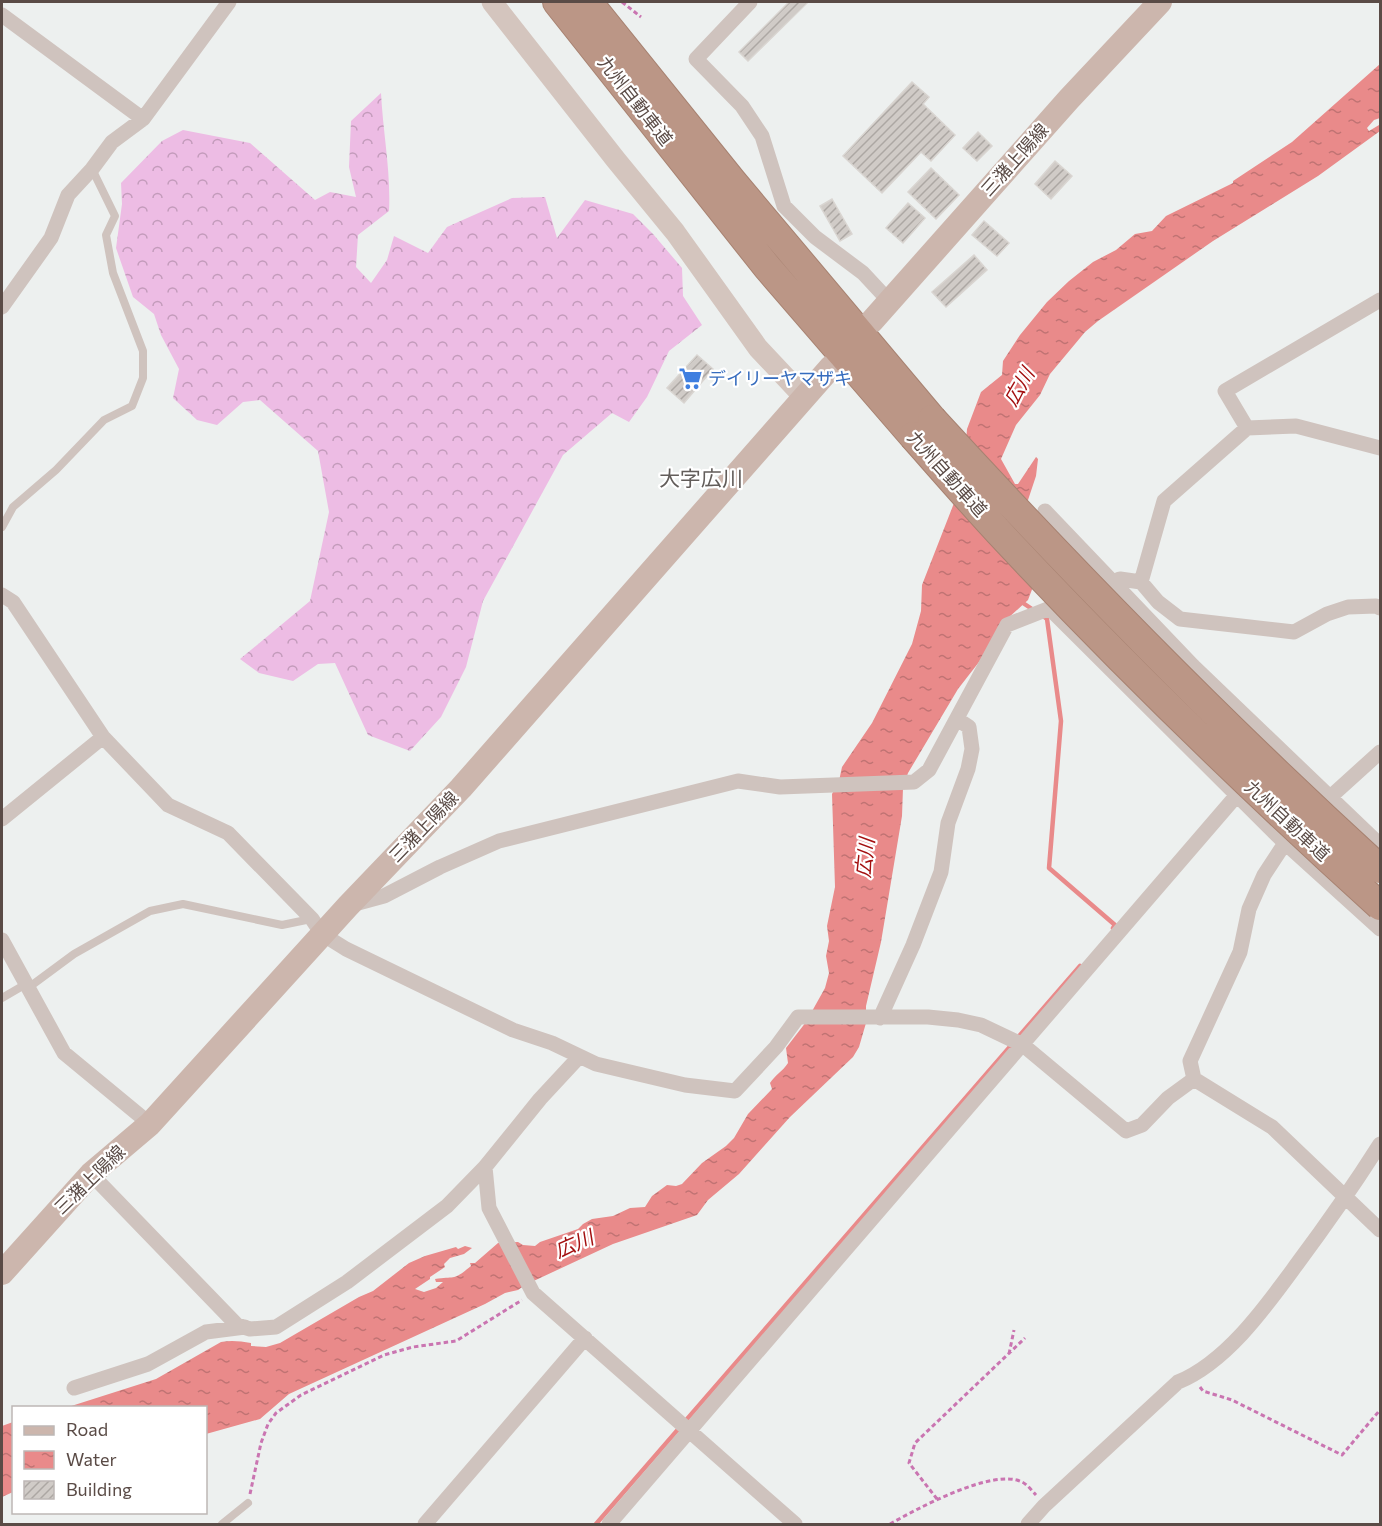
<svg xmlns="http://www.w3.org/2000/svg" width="1382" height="1526" viewBox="0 0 1382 1526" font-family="Commissioner,'Noto Sans JP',sans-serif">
	<defs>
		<pattern id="forest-crowns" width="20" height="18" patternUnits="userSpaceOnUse" patternTransform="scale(1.5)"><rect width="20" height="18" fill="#edbce4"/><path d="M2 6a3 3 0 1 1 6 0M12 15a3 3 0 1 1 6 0" fill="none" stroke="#c39bbb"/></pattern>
		<pattern id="water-ripples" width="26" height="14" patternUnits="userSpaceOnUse" patternTransform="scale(1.5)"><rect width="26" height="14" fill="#e98a8a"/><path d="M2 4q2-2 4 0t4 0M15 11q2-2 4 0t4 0" fill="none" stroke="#c07373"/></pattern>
		<pattern id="building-hatch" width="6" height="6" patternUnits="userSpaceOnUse" patternTransform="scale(1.5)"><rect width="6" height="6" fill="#d0cbc7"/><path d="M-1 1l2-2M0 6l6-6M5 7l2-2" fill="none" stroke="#aca7a3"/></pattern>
	</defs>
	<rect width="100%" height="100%" fill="#edf0ef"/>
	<!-- forest -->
	<path fill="url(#forest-crowns)" d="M381,93C383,133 391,172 389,211L358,235L356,267L371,283L387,260L394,236L428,253L447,227L512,198L545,197L557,238L585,200L633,214L653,234L682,268L683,296L702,325L669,351L647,397L629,422L612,413L563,455L483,601L466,667L441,717L410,751L368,735L335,663L318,664L293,681L259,673L240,659L310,601L329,512L318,451L260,400L243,402L217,425L197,420L173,398L179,369L161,335L154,314L133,297L116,248L122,204L121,183L162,141L183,130L250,143L315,200L330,192L356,197L349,167L351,121Z"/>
	<!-- water -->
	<path fill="url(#water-ripples)" d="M1380,64V118L1374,120L1367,128L1369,131L1379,125L1380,131L1318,176L1213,241L1098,321L1085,332L1050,374L1040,395L1016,425L1001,459L1015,484H1018L1036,457L1038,459L1036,476L1025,509L1036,579L1028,600L1006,620L979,662L958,689L908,773L903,788L902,816L881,942L866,1006V1023L859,1047L853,1057L790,1117L739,1174L708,1200L697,1215L613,1244L525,1285L518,1290L505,1293L485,1304L289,1394L260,1419L206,1434V1408H65L156,1379L221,1342C231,1340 240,1341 251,1343V1346L266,1347L280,1343L359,1297L373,1291L409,1263L425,1256L456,1247L458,1249L465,1246L472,1248L464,1254L450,1258L444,1264L445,1267L430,1277V1279L415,1289L424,1292L436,1288L443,1282H436L435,1279C456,1276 453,1281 471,1266L470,1263H475L498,1243L518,1242L523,1245L535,1246L540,1242L578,1229L583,1224L592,1219L613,1216L630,1208L645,1207L652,1196L667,1185L676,1186L682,1184L702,1163L726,1146L734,1138L748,1114L772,1089L770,1083C775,1075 783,1071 788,1063L786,1048L806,1022L825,988L829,973L826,956L829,941L827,926L835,887L832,794L839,781L842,767L872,723L912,644L921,611L922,585L963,480L967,429L981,392L1002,375L1003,361L1020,335L1047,302L1069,281L1093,262L1116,250L1135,234L1152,231L1166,216L1233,183V181L1292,142Z
		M13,1422V1492L2,1497V1426Z"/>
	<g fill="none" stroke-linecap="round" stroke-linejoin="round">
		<!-- stream -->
		<path stroke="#e98a8a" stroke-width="4.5" d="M1020,601L1035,611
			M1042,615L1047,619L1061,721L1049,868L1115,925L1113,928
			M596,1524L1080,966"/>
	</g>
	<!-- building -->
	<path fill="url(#building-hatch)" stroke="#d9d5d1" stroke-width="1.5" d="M789,2H808L748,61L739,52Z
		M912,82L929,97L923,104L955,135L931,161L921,152L882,193L843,156Z
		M978,132L992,146L977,161L963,148Z
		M1055,161L1072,176L1051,199L1035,184Z
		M931,168L959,195L936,219L908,192Z
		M832,199L852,234L840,241L820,206Z
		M908,203L925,218L903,243L886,228Z
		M984,221L1009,243L997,256L972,235Z
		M974,255L987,270L946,307L932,292Z
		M697,355L713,369L684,403L667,388Z"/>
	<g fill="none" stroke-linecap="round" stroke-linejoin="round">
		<defs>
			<path id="highway" d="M557,2L767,267L913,436
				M588,2L732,181L932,419"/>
		</defs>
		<!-- highway casing -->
		<use href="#highway" stroke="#a78271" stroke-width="30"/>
		<!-- path -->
		<path stroke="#ca75b1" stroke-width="3" stroke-dasharray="4.5 3" stroke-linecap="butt" d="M622,2L641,17
			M1009,1354L1014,1330
			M1200,1387L1203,1391L1232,1400L1342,1455L1380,1410
			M250,1494L261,1443L268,1424L276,1413L301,1395L384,1355L413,1347L456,1341L522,1300
			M937,1499L909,1463L915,1443L1025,1338
			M890,1524C915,1510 993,1467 1022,1482C1027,1484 1032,1491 1036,1495"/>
		<!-- lane -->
		<path stroke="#cfc3be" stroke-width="8" d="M2,527L13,507L56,470L104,420L132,406L143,378V351L113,273L106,235L115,216L92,169
			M28,988L74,954L150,911L183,904L282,925L311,919
			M2,998L26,984
			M222,1524L248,1503"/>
		<!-- street -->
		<path stroke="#cfc3be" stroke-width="15" d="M750,2L696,59L742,106L762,136L784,206L815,237L863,273L889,301
			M2,15L143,119
			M2,307L51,238L68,195L92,169L112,142L143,119L229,2
			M1247,428L1225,391L1380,300
			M1045,511L1193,666L1380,845
			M1141,582L1164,501L1247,428L1296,426L1380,448
			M1090,592L1120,579L1141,582L1158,602L1180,619L1294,632L1327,614L1348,607L1376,606L1380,608
			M2,595L13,602L103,737L168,805L228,833L312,919L322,934L346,949L513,1030L552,1043L596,1064L685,1085L735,1091L776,1047L798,1017H928L958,1020L981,1025L1023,1045L1126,1131L1142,1125L1168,1098L1194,1079
			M1049,608L1285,843L1380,929
			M1380,752L1306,819L1287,840L1264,875L1249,909L1240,952L1190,1061L1194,1079L1272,1127L1380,1230
			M2,819L103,737
			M351,905L384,896L440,867L499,841L738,781L780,787L914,782L929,770L1007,625L1068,601
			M2,940L64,1053L150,1124
			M880,1018L913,945L941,872L948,823L968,769L972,749L969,727L957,719
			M579,1057L540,1099L485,1167L489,1208L533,1293L795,1524
			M91,1174L237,1325L250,1329L276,1327L347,1282L447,1206L485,1167
			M74,1388L148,1364L206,1332L245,1327
			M425,1524L585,1338
			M609,1524L1237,795
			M1028,1524L1044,1506L1178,1382C1227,1362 1267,1305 1297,1264C1326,1225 1354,1185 1380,1144"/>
		<!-- secondary -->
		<path stroke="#d4c5be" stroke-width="21" d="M492,2L616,160L675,232L758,348L804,397"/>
		<!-- primary -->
		<path stroke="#ccb6ad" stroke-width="24" d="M872,321L1069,99L1160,2
			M2,1273L91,1174L150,1124L348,906L461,788L831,367"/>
		<!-- highway -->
		<use href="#highway" stroke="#bb9686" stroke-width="28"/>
		<defs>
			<path id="highway-bridge" d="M932,419C1075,575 1224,727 1380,869
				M913,436C944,471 975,507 1007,541C1126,668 1251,789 1380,906"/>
		</defs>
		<!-- highway-bridge casing -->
		<use href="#highway-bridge" stroke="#a78271" stroke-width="30" stroke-linecap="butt"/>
		<!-- highway-bridge -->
		<use href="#highway-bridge" stroke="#bb9686" stroke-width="28"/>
	</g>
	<!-- icons -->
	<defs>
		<symbol id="supermarket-bare" viewBox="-9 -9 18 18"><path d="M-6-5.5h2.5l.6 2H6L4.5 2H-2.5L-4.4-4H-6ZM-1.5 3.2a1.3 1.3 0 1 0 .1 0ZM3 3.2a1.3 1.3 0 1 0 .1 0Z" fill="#3f7fe0" stroke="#fff" stroke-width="2.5" paint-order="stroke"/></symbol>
	</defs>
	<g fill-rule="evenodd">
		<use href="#supermarket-bare" x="674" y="362" width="33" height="33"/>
	</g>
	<g text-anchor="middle" stroke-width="4.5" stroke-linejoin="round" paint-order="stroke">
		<!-- street labels -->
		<g font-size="18" fill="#5a4b46" stroke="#fff">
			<text transform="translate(635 101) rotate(52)" y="6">九州自動車道</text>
			<text transform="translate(1015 160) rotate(-48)" y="6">三潴上陽線</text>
			<text transform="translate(947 474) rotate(48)" y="6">九州自動車道</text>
			<text transform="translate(1287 821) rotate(43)" y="6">九州自動車道</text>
			<text transform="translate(424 827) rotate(-46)" y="6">三潴上陽線</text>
			<text transform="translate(90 1180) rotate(-44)" y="6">三潴上陽線</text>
		</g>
		<!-- shop labels -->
		<g font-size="18" fill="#366cbe" stroke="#fff" text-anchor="start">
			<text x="708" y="385">デイリーヤマザキ</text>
		</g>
		<!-- water labels -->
		<g font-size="20" font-style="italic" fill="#a31010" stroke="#fff">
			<text transform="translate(1019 387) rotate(-60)" y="7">広川</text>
			<text transform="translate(865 858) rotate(-84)" y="7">広川</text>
			<text transform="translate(574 1244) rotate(-23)" y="7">広川</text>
		</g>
		<!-- quarter labels -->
		<g font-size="21" fill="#625d5a" stroke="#fff">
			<text x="701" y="486">大字広川</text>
		</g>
	</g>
	<!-- border -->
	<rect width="1382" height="1526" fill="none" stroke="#5a4b46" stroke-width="6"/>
	<!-- legend -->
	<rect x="12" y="1406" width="195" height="108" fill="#ffffff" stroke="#bdb7b5" stroke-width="1.5"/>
	<rect x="24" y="1426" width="30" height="9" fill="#ccb6ad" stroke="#bdb7b5" stroke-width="1.5"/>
	<text x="66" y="1436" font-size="18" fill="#5a4b46">Road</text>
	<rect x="24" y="1451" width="30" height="18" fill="url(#water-ripples)" stroke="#bdb7b5" stroke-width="1.5"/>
	<text x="66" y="1466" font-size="18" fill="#5a4b46">Water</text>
	<rect x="24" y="1481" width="30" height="18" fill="url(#building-hatch)" stroke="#bdb7b5" stroke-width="1.5"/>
	<text x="66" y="1496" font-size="18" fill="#5a4b46">Building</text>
</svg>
